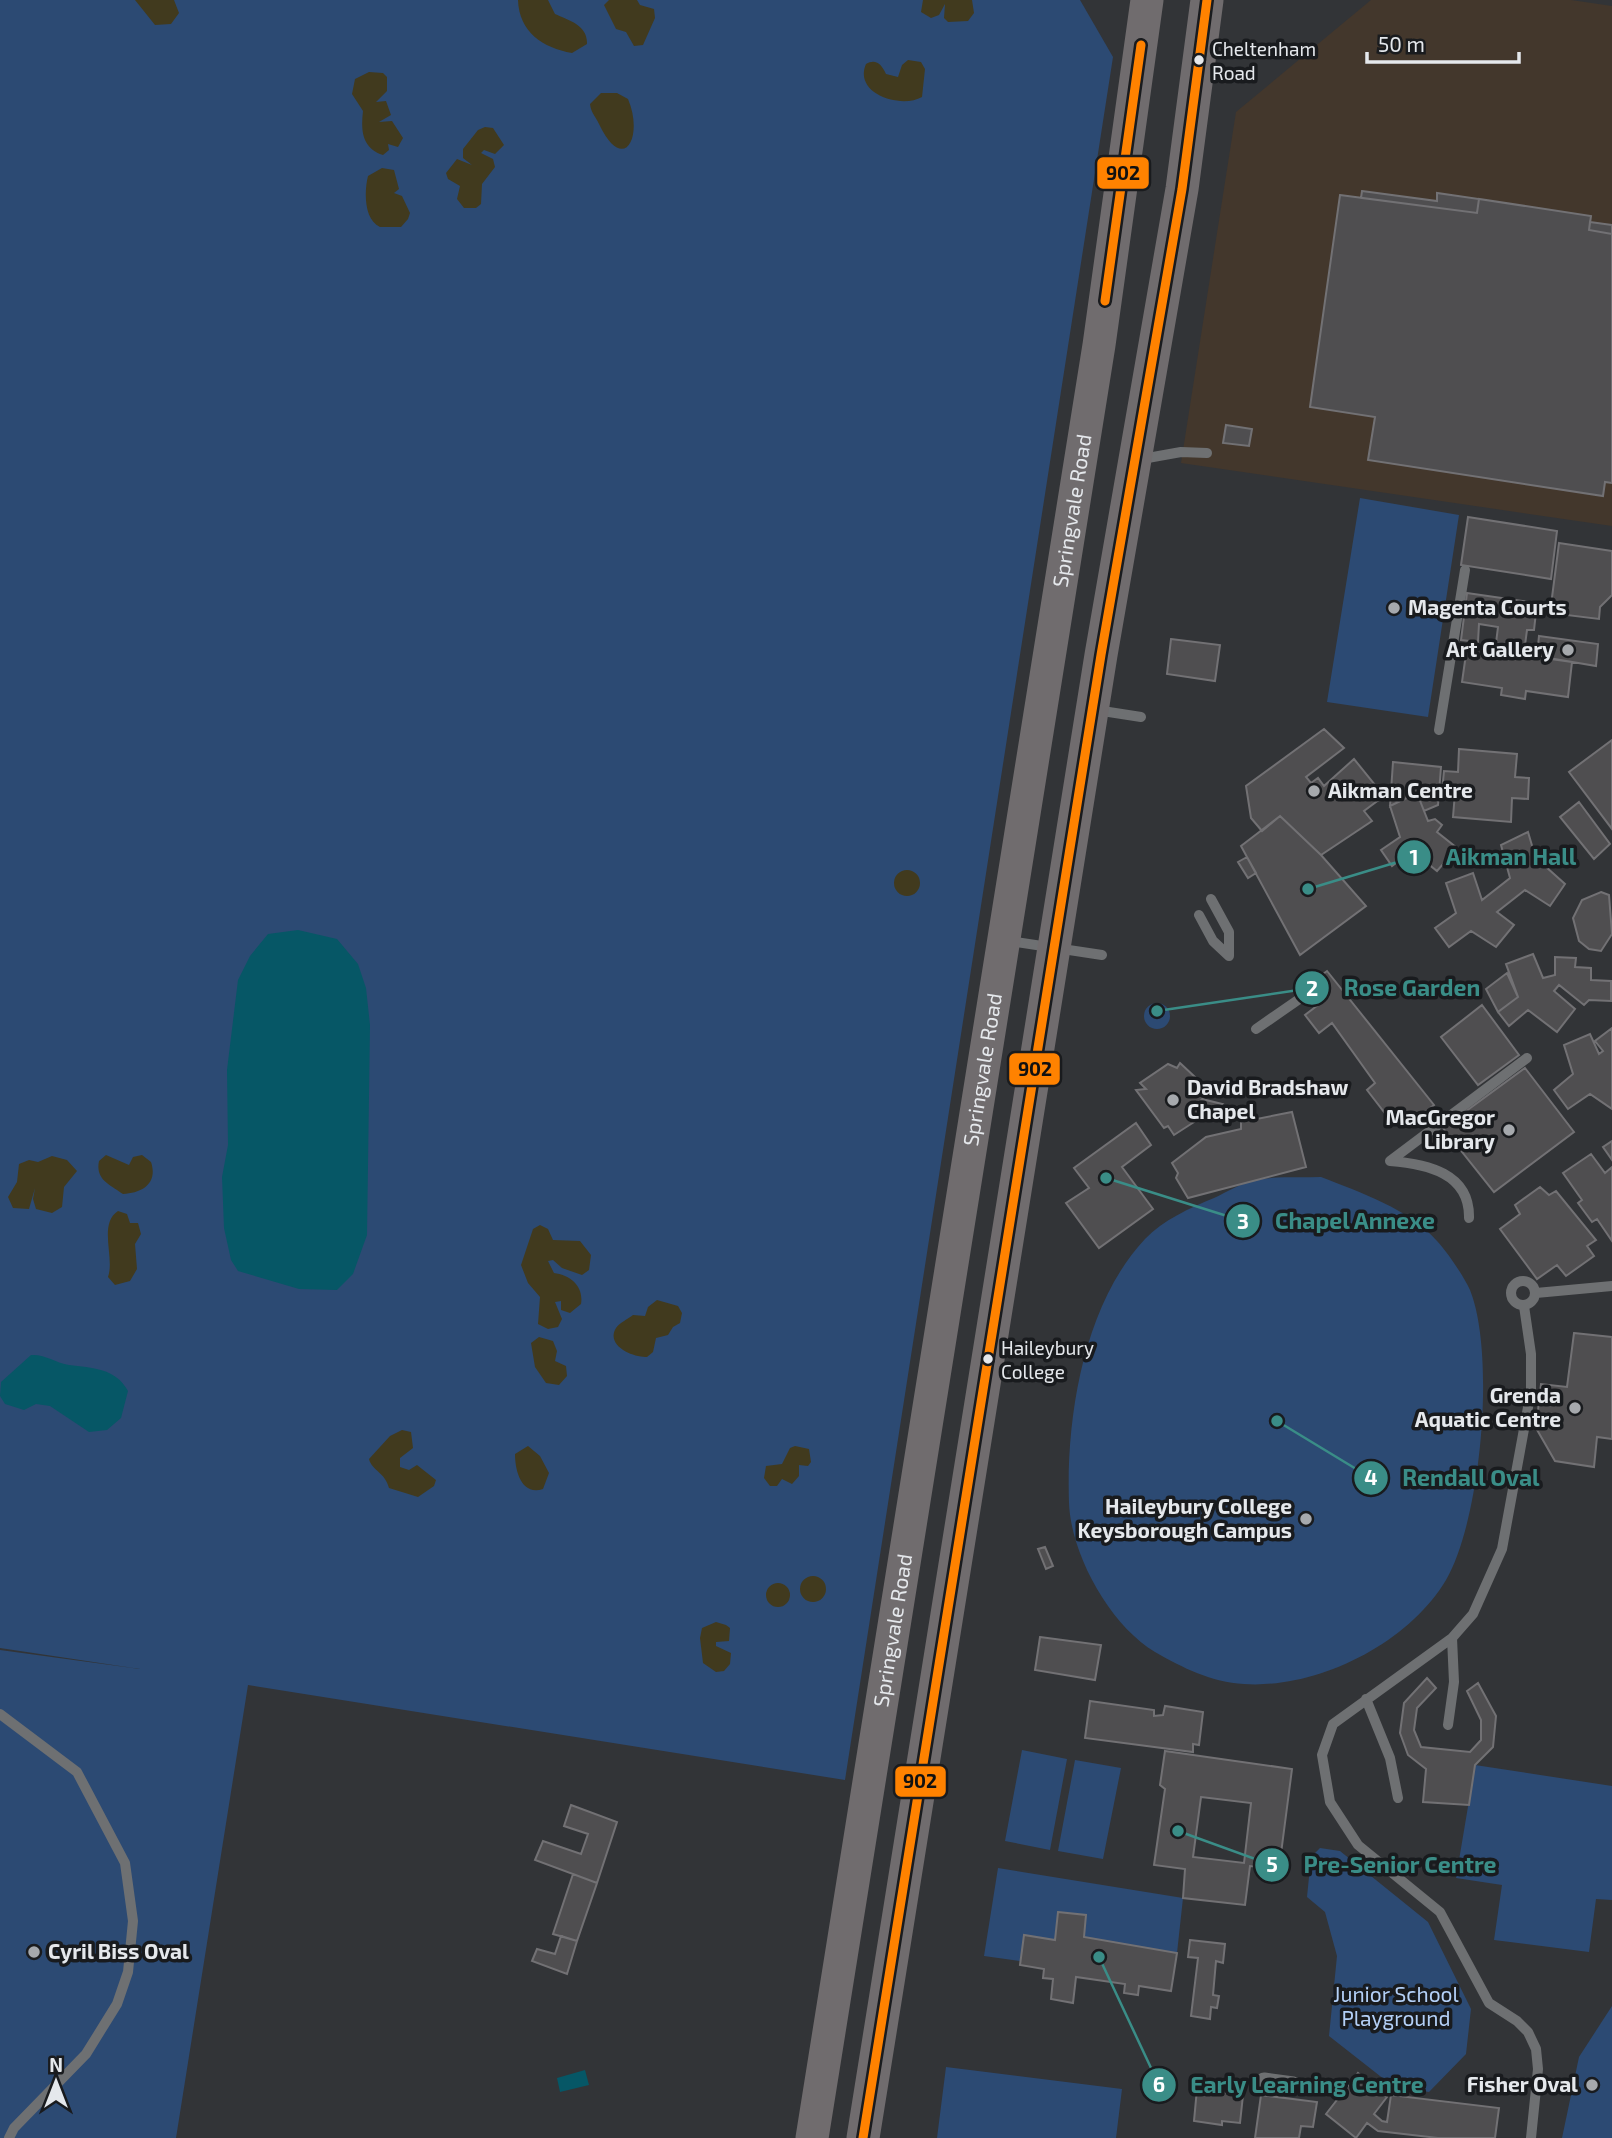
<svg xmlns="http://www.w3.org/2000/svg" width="1612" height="2138" viewBox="0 0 1612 2138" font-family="'Exo 2',sans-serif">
	<rect width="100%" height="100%" fill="#323437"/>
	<!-- commercial -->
	<path fill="#43372c" d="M1371,0H1571L1612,6V526L1181,463L1236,112Z"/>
	<!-- green -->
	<path fill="#2c4a73" d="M0,0H1080L1113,57L845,1780L248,1685L176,2138H0V1650L140,1669L0,1648Z
		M1360,498L1459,515L1428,717L1327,702Z
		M1144 1016a13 13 0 1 1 26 0a13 13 0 1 1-26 0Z
		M1321,1177C1359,1192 1410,1209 1437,1241C1448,1253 1463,1275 1470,1290C1496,1355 1481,1520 1446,1580C1408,1644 1317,1689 1244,1684C1211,1682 1183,1668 1155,1652C1110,1625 1071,1555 1069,1503C1066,1416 1084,1304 1145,1239C1163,1220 1190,1208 1214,1198C1227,1192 1241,1183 1255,1180C1276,1176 1300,1178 1321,1177Z
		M1022,1750L1067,1759L1050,1850L1005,1841Z
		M1075,1760L1121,1768L1103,1859L1058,1851Z
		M1475,1765L1612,1786V1900L1596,1899L1589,1952L1494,1940L1502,1885L1456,1878Z
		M1320,1848L1340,1851L1428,1922L1471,2009L1466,2054L1429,2092L1394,2087L1329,2036L1337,1956L1325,1912L1307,1897L1311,1857Z
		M998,1868L1183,1898L1177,1953L1084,1937L1086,1915L1059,1912L1055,1940L1024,1936L1020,1961L984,1956Z
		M1612,2006V2138H1562L1579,2057Z
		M946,2067L1122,2089L1116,2138H937Z"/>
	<!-- sand -->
	<path fill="#413a1e" d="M135,0H174L179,13L171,24L155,25Z
		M518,0H548L555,14C568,20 588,25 587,44L572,53C543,48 519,32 518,0Z
		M609,0H637L640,5L654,9L655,18L643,45L634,46L626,32L616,29L604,5Z
		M923,0H972L974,13L968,21L948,22L944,18L945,4L939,15L931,18L921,12Z
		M908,60L921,62L925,69L922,97C901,109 853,94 866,64C876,58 882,65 886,74L898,77L902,65Z
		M369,72L383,73L387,77V91L376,102L386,101L391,115L379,122L392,121L403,138L398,147L388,144L389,150L383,155C361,148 361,129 363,111L352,94L355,79Z
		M601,93H617L628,99C644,136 624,176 599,124C596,117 591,113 590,104Z
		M485,127L493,128L504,145L495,154L484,150L481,153L493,159L495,167L482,184L481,204L476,208H464L457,199L460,186L448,179L446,173L457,159L472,165L463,158V149L478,130Z
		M382,168L394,170L399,189L394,193L402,196L410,213L408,219L401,227H380C364,220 364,192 368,176Z
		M894 883a13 13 0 1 1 26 0a13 13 0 1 1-26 0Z
		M106,1155L129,1165L133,1157L142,1155L151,1162C158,1183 143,1193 123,1194C111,1185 95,1180 99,1161Z
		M52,1156L67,1160L77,1171L64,1187L62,1207L52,1213L36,1209L33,1199L35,1188L29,1209L13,1208L8,1197L17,1182L19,1164L29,1160L38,1162Z
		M118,1211L127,1214L130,1223H138L141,1234L135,1244L137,1269L130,1281L115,1285L108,1277C115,1258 98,1224 118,1211Z
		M540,1225L548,1229L553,1240L580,1241L591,1255L589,1270L582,1275L562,1268L553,1260L548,1261L554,1273C570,1275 584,1286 581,1304L570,1313L561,1310V1301L555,1302L562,1319L558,1327L548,1329L538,1324L540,1297L528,1283L521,1265L533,1229Z
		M657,1300L678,1306L682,1313L680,1323L673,1327L668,1335L656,1338L653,1352L647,1357C634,1358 605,1346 616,1328C619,1323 628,1319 633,1315L645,1316L648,1307Z
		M539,1337L553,1341L557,1351L555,1361L566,1366L567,1376L559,1385L546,1383L535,1367L531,1343Z
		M402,1430L411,1432L413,1448L400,1458V1467L409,1470L417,1465L436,1480L434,1486L418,1497L389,1488C385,1472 372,1471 369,1459L390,1436Z
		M528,1446L540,1456L549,1473L543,1489C521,1496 515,1470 515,1454Z
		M795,1446L809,1449L811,1462L808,1466L799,1465V1476L792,1484L782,1479L777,1486H770L764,1478L766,1466L782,1464L790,1448Z
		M800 1589a13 13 0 1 1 26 0a13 13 0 1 1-26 0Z
		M766 1595a12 12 0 1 1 24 0a12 12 0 1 1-24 0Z
		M716,1622L726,1625L730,1628L729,1641L716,1642V1646L731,1653L730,1664L724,1671L716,1672L703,1663L700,1638L702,1628Z"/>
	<!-- water -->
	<path fill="#065766" d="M298,930L337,939L358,964L366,988L370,1025L367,1235L353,1274L337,1290L299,1289L238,1271L231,1260L224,1228L222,1177L228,1145L227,1070L238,980L250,956L268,934Z
		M31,1355C45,1354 56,1363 69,1365C92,1368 116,1368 128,1391L121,1418L107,1430L89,1432L50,1406L36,1404L24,1410L5,1404L0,1396L1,1382Z
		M585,2070L589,2085L560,2092L557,2078Z"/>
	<!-- building -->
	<path fill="#4f4e50" stroke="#727174" stroke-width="2" fill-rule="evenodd" d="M1362,191L1437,201V193L1479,199L1477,213L1361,198Z
		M1340,195L1477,213L1479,199L1591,216L1589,230L1612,234V483L1605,482L1603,496L1368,460L1375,417L1310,407Z
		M1590,222L1612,225V234L1589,230Z
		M1226,425L1252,429L1249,446L1223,443Z
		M1468,517L1557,531L1551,579L1461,565Z
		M1559,543L1612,551V595L1600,607L1599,619L1550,613Z
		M1467,593L1537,603L1534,630H1527L1525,645L1496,643L1498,627L1479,624L1478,642L1461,640Z
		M1539,636L1598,644L1596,666L1537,656Z
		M1171,639L1220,645L1215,681L1167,674Z
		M1467,647L1572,662L1568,697L1526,691L1525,699L1501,695L1502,688L1462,682Z
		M1324,729L1344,748L1306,777L1311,783L1318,778L1324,786L1354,759L1384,796L1364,811L1372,821L1321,855L1280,816L1262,831L1251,818L1246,786Z
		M1612,740V829L1569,772Z
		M1459,749L1517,754L1515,777L1529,778L1528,799L1512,798L1511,822L1453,817L1455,793L1442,792L1444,771L1458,772Z
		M1393,762L1441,767L1438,805L1424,811L1417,793L1390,806Z
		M1417,793L1428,821L1435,819L1442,825L1437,832L1457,848L1437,871L1412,851L1392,866L1381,850L1400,837L1390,806Z
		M1579,802L1610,844L1594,859L1560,817Z
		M1280,816L1321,855L1366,906L1300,955L1241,846Z
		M1528,832L1536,859L1544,854L1549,860L1545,866L1565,884L1550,906L1525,890L1497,912L1514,925L1496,947L1471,931L1449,947L1435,928L1456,913L1446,883L1473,873L1482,900L1510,878L1501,845Z
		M1247,857L1256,873L1248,878L1238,862Z
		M1601,892L1609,895L1612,934L1601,951L1589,949L1579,941L1573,918L1582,900Z
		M1533,954L1543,978L1555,975V957L1576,958L1575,967L1591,968V980L1611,981V1001L1589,1000L1584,1005L1559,985L1554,991L1575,1009L1557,1032L1528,1010L1509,1026L1498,1012L1518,997L1506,964Z
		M1327,971L1434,1105L1408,1126L1399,1115L1391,1121L1367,1090L1375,1083L1332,1023L1319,1033L1305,1015L1318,1005L1305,987Z
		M1507,973L1518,997L1498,1012L1486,989Z
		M1482,1005L1519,1055L1478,1085L1441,1037Z
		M1612,1028V1109L1590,1094L1568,1109L1554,1090L1573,1074L1564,1045L1590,1034L1599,1054L1603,1051L1595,1041Z
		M1180,1063L1211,1092L1202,1099L1222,1104L1174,1135L1168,1126L1164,1128L1136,1090L1146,1089L1140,1083L1168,1064L1177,1068Z
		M1525,1068L1574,1132L1494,1192L1443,1128Z
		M1292,1112L1306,1167L1188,1198L1176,1178L1178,1173L1172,1163L1206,1137L1241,1129V1122Z
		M1136,1123L1151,1145L1122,1167L1153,1209L1099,1248L1066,1203L1089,1188L1074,1168Z
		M1612,1141V1160L1603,1147Z
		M1591,1154L1605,1173L1612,1167V1241L1597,1219L1592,1222L1578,1203L1582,1200L1563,1173Z
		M1540,1187L1549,1195L1556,1191L1596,1240L1587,1246L1594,1256L1566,1276L1557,1265L1537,1279L1500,1229L1520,1214L1515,1205Z
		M1574,1333L1612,1337V1439L1597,1437L1594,1467L1555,1461L1536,1428L1541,1384L1567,1387Z
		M1045,1547L1053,1566L1046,1569L1038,1549Z
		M1040,1637L1101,1645L1095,1680L1035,1670Z
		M1427,1678L1436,1688L1417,1708L1414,1730L1421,1747L1470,1752L1481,1740V1720L1467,1691L1478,1683L1496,1716L1493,1747L1475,1765L1469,1805L1423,1802L1426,1769L1408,1755L1400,1733L1404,1703Z
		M1090,1701L1154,1710V1716L1163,1715L1165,1706L1203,1712L1199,1745L1193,1744V1752L1085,1738Z
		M1165,1751L1292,1769L1279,1869L1250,1866L1245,1905L1183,1898L1185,1869L1154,1865L1165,1789L1160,1785ZM1201,1797L1251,1803L1244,1863L1193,1857Z
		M571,1805L617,1822L597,1883L535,1860L543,1841L581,1854L588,1834L564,1826Z
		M573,1874L597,1883L577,1941L553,1934Z
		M1058,1912L1086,1915L1084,1937L1177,1953L1171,1991L1139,1986L1138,1995L1124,1993L1125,1984L1076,1977L1073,2003L1051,1999L1053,1979L1043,1978L1044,1969L1020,1965L1024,1935L1055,1940Z
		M561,1936L577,1941L567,1974L532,1961L537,1949L555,1954Z
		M1190,1940L1225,1944L1223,1963L1216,1961L1213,1995L1219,1996L1217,2008L1211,2007L1210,2019L1191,2016L1198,1958L1188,1957Z
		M1358,2073L1387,2097L1374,2114L1382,2121L1387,2122L1391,2095L1499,2108L1495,2138H1438L1378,2131L1367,2123L1356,2138L1326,2114Z
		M1197,2089L1243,2095L1240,2123L1222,2121V2125L1194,2121Z
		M1261,2095L1317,2102L1313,2127L1301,2126L1299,2138H1255Z"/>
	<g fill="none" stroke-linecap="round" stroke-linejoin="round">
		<!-- service -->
		<path stroke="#6e7072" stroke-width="10" d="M1142,459L1181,452L1207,453
			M1096,710L1141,717
			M1439,730L1465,570
			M1211,899L1229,932V956
			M1199,915L1213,941L1229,956
			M1009,941L1102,955
			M1256,1029L1321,984
			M1390,1161L1527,1058
			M1390,1161C1427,1164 1470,1173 1469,1218
			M1511 1293a12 12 0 1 1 24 0a12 12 0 1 1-24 0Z
			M1536,1293L1612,1286
			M1524,1306L1531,1354V1391L1502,1549L1473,1614L1452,1638L1333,1724L1322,1755L1330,1802L1358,1845L1440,1912L1489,2003L1517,2021L1528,2032L1536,2049L1538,2069L1531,2138
			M1366,1699L1390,1758L1398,1798
			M0,1714L77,1772L125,1863L133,1921L128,1972L117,2004L86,2054L14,2128L9,2138
			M1448,1725L1454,1682L1452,1638"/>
		<!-- minor -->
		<path stroke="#6e7072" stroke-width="19" d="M1264,2082L1293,2086"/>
		<!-- trunk -->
		<g stroke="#706c6e" stroke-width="33">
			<path id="s1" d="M812,2138L1099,345L1147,0"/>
			<path d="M863,2138L1101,655L1182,189L1207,0"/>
		</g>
		<defs>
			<path id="bus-1" d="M1105,301L1141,45
				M863,2138L1101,655L1182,189L1207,0"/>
		</defs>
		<!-- bus-1 casing -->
		<use href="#bus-1" stroke="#191b1e" stroke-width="14"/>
		<!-- bus-1 -->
		<use href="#bus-1" stroke="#ff8200" stroke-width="9"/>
	</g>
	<!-- markers -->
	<g fill="#e5e8ec" stroke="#191b1e" stroke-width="2.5">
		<circle cx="1199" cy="60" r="6"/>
		<circle cx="988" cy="1359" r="6"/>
	</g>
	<g fill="#a6a9ad" stroke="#191b1e" stroke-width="2.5">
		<circle cx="1394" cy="608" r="7"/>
		<circle cx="1568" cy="650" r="7"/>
		<circle cx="1314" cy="791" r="7"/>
		<circle cx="1173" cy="1100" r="7"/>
		<circle cx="1509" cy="1130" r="7"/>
		<circle cx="1575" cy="1408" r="7"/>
		<circle cx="1306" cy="1519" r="7"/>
		<circle cx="34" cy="1952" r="7"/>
		<circle cx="1592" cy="2085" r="7"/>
	</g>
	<g text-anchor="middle" stroke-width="7" stroke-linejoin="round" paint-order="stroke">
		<!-- bus labels -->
		<g font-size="19" fill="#e5e8ec" stroke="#191b1e" text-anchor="start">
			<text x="1212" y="56">Cheltenham<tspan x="1212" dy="24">Road</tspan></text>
			<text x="1001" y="1355">Haileybury<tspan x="1001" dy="24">College</tspan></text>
		</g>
		<!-- street labels -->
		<g font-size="21" fill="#e5e8ec" stroke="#191b1e">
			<text dy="7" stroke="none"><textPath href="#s1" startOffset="1648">Springvale Road</textPath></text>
			<text dy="7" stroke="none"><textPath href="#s1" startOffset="1082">Springvale Road</textPath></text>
			<text dy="7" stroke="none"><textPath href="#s1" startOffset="514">Springvale Road</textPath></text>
		</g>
		<!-- poi labels -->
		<g font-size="21" font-weight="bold" fill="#e5e8ec" stroke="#191b1e" text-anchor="end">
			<text x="1408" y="615" text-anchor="start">Magenta Courts</text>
			<text x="1554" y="657">Art Gallery</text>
			<text x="1328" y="798" text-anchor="start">Aikman Centre</text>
			<text x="1187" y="1095" text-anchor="start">David Bradshaw<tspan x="1187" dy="24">Chapel</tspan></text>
			<text x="1495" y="1125">MacGregor<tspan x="1495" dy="24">Library</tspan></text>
			<text x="1561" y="1403">Grenda<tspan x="1561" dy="24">Aquatic Centre</tspan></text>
			<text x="1292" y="1514">Haileybury College<tspan x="1292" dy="24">Keysborough Campus</tspan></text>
			<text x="48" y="1959" text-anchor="start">Cyril Biss Oval</text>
			<text x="1578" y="2092">Fisher Oval</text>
		</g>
		<!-- park labels -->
		<g font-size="21" fill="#b4d0f7" stroke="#191b1e">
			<text x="1396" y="2002">Junior School<tspan x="1396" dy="24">Playground</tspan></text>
		</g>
	</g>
	<!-- callouts -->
	<path fill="none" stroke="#3a8d87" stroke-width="2.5" d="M1308 889L1414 857M1157 1011L1312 988M1106 1178L1243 1221M1277 1421L1371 1478M1178 1831L1272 1865M1099 1957L1159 2085"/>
	<g fill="#3a8d87" stroke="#191b1e" stroke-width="2.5">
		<circle cx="1308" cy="889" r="7"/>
		<circle cx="1157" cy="1011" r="7"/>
		<circle cx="1106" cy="1178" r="7"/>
		<circle cx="1277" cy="1421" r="7"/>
		<circle cx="1178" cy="1831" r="7"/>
		<circle cx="1099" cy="1957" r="7"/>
		<circle cx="1414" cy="857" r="18"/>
		<circle cx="1312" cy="988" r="18"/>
		<circle cx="1243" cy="1221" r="18"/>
		<circle cx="1371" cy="1478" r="18"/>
		<circle cx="1272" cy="1865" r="18"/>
		<circle cx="1159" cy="2085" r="18"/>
	</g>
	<g font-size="21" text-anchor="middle" font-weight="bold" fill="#fff">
		<text x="1414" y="865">1</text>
		<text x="1312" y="996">2</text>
		<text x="1243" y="1229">3</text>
		<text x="1371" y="1485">4</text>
		<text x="1272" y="1872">5</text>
		<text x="1159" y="2092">6</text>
	</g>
	<g font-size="23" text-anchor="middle" font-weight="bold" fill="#3a8d87" stroke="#191b1e" stroke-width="7" stroke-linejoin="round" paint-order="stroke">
		<text x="1511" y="865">Aikman Hall</text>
		<text x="1412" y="996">Rose Garden</text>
		<text x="1355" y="1229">Chapel Annexe</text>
		<text x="1471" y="1486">Rendall Oval</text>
		<text x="1400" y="1873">Pre-Senior Centre</text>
		<text x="1307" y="2093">Early Learning Centre</text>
	</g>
	<g stroke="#191b1e" stroke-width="2.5">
		<rect x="1096" y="156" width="54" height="34" rx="7" fill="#ff8200"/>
		<rect x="1008" y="1052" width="53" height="34" rx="7" fill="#ff8200"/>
		<rect x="894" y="1765" width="53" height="33" rx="7" fill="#ff8200"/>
	</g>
	<g font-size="19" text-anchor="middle" font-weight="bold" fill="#111">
		<text x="1123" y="180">902</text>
		<text x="1035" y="1076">902</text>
		<text x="920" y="1788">902</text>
	</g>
	<!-- north arrow -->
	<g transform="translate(56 2082)" stroke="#191b1e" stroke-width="5" paint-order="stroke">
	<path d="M0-5L12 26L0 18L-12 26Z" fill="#e5e8ec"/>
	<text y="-10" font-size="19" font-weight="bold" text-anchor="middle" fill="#e5e8ec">N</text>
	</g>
	<!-- scale -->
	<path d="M1367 52v10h152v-10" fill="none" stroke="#e5e8ec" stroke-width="3.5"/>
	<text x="1378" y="52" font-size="21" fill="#e5e8ec" stroke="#191b1e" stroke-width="5" paint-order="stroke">50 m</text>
</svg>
